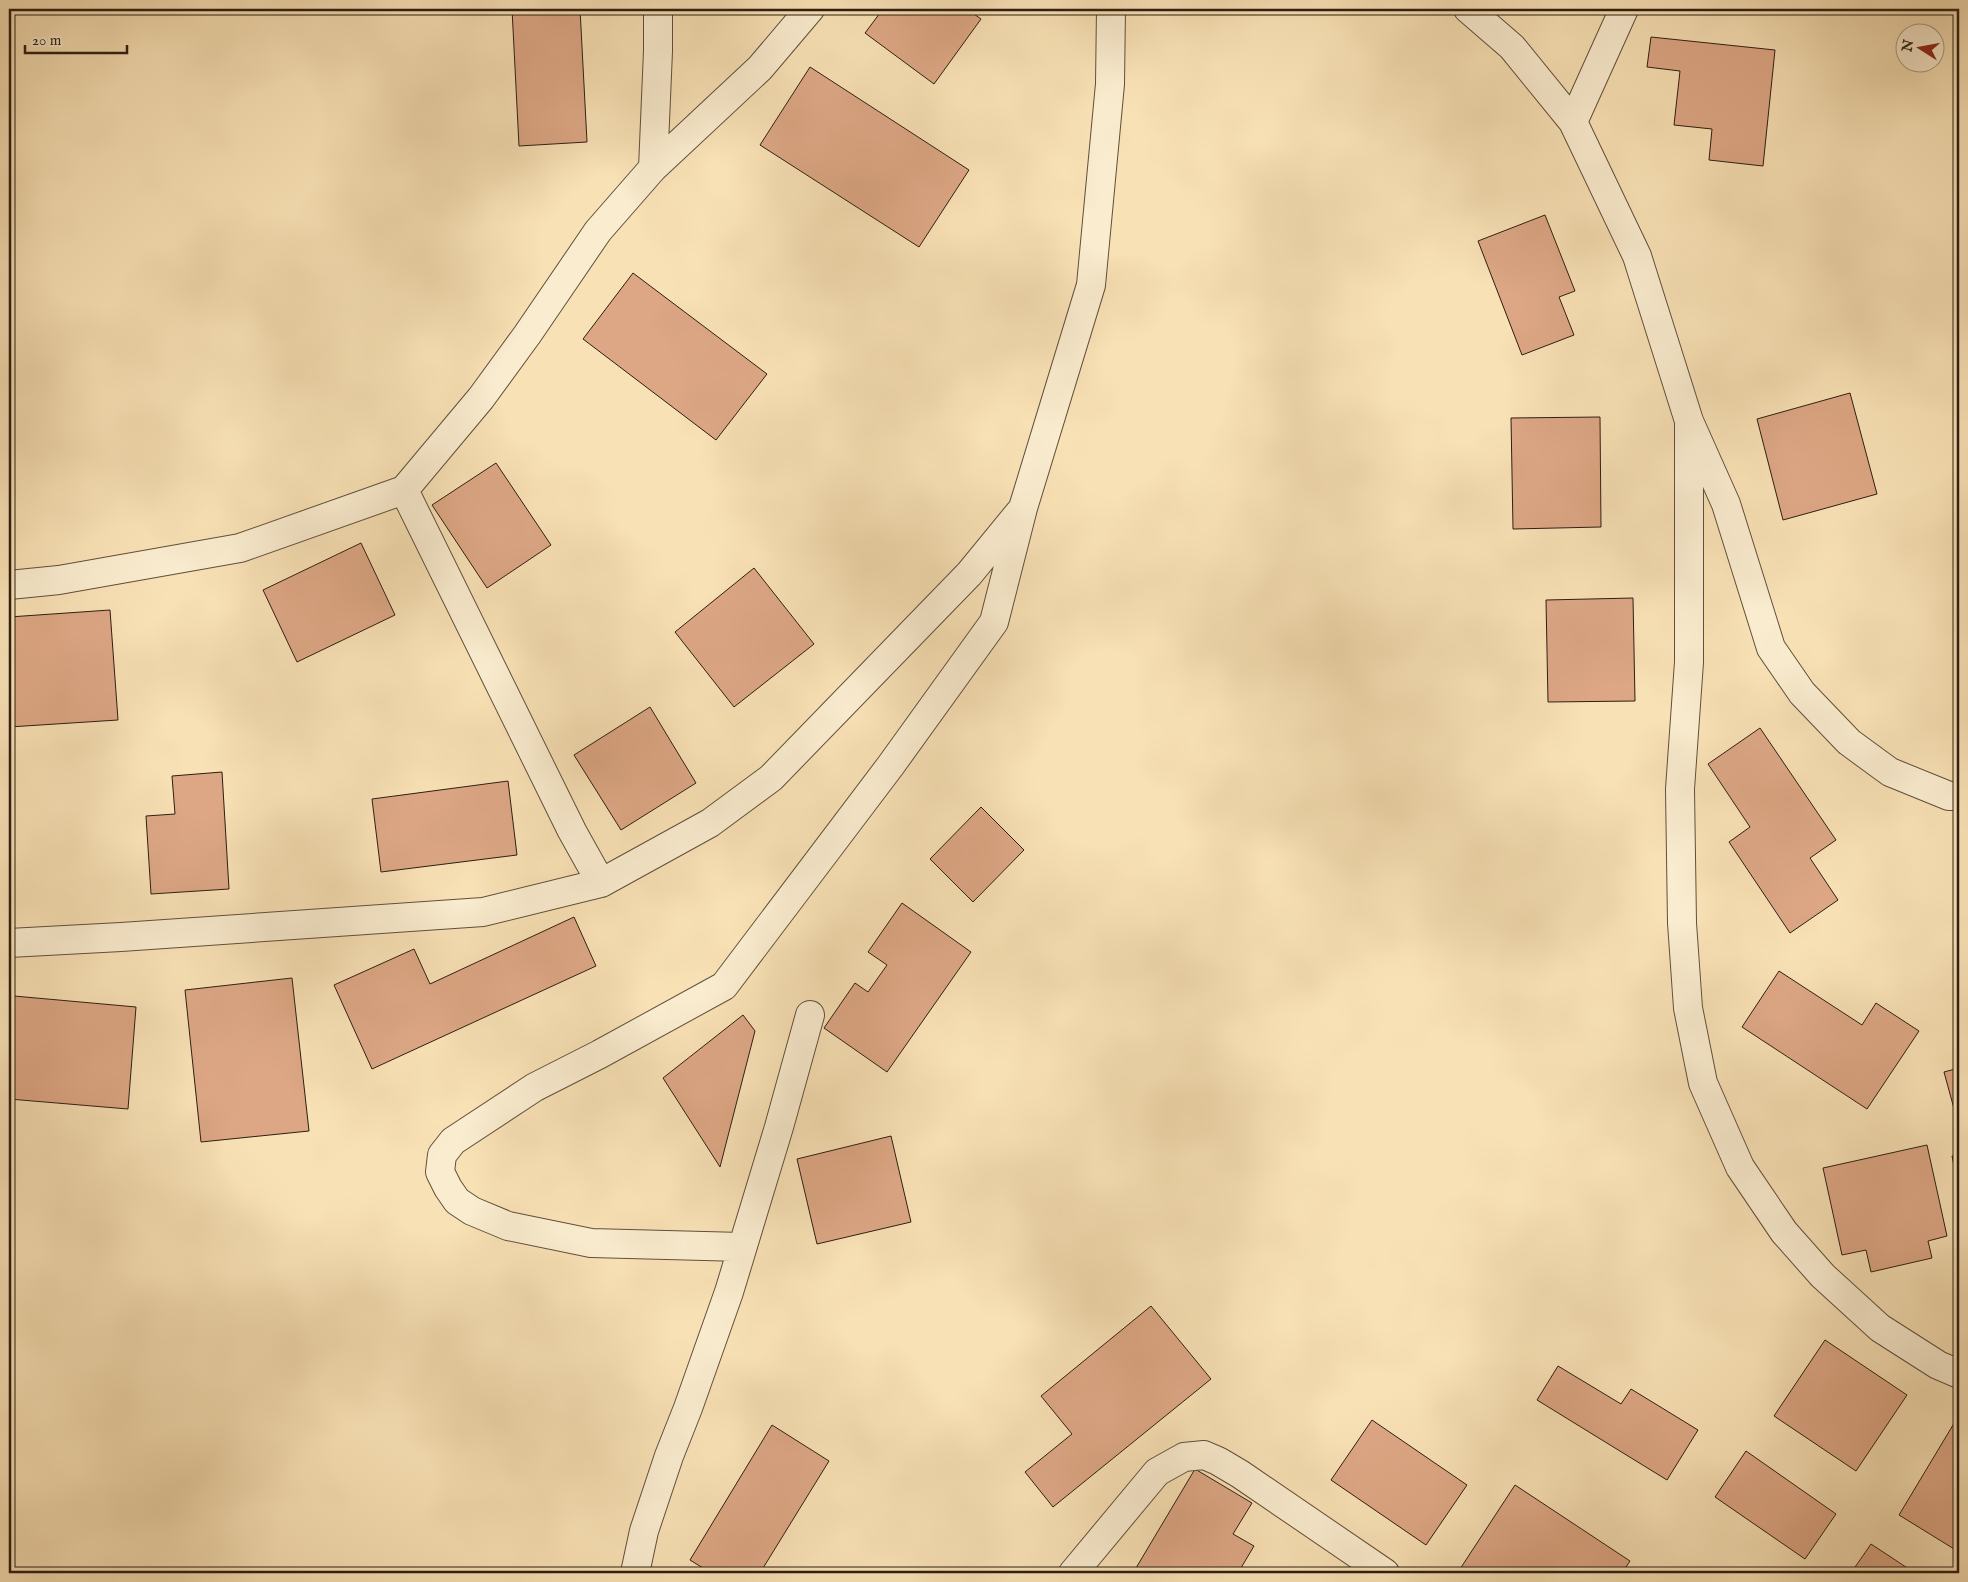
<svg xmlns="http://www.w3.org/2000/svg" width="1968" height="1582" viewBox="0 0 1968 1582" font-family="'IM FELL English',serif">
	<rect width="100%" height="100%" fill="#f8e1b5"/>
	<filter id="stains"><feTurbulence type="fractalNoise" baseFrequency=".004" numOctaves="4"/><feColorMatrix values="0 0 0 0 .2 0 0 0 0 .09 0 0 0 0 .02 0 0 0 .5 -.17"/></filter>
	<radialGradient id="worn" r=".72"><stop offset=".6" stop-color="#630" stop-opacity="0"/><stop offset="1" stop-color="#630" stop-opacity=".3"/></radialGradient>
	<!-- building -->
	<path fill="#dda785" stroke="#2d1e12" d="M512,9H580L587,142L519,146Z
		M883,9H967L981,19L934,84L865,33Z
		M1651,37L1775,50L1763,166L1709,160L1712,129L1674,125L1680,71L1647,67Z
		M810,67L969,170L919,247L760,145Z
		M1545,215L1575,291L1559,297L1574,335L1522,355L1478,241Z
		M633,273L767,374L716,440L583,339Z
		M1850,393L1877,494L1783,520L1757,419Z
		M1600,417L1601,527L1513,529L1511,418Z
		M496,463L551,545L487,588L432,505Z
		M361,543L395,615L297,662L263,590Z
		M754,568L814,644L734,707L675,632Z
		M1633,598L1635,701L1548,702L1546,600Z
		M110,610L118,720L9,727V617Z
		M650,707L696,783L621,830L574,755Z
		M1760,728L1836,840L1810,858L1838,900L1790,933L1729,842L1750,827L1708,764Z
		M222,772L229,889L151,894L146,816L175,814L172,776Z
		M508,781L517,855L381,872L372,799Z
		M981,807L1024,850L973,902L930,859Z
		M902,903L971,952L887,1072L824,1028L855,983L868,992L887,965L868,952Z
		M574,917L596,966L372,1069L334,985L414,949L430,984Z
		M1779,971L1862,1025L1876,1003L1919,1031L1867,1109L1742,1027Z
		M292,978L309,1131L201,1142L185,990Z
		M14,996L136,1007L128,1109L9,1099V1055Z
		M743,1015L755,1031L720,1167L663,1078Z
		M1959,1068V1127L1944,1072Z
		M891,1136L911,1222L817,1244L797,1159Z
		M1927,1145L1947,1236L1928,1241L1932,1258L1871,1272L1866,1250L1842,1255L1823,1168Z
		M1959,1155V1191L1952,1156Z
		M1151,1306L1211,1379L1053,1507L1025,1472L1072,1434L1041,1396Z
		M1825,1340L1907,1395L1856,1471L1774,1416Z
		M1558,1366L1621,1404L1631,1389L1698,1430L1667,1480L1537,1400Z
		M1959,1415V1552L1899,1515Z
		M1372,1420L1467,1485L1426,1545L1331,1480Z
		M772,1425L829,1461L760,1573H711L690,1560Z
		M1746,1451L1836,1514L1805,1559L1715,1497Z
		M1195,1469L1252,1503L1233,1534L1254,1546L1238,1573H1133Z
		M1515,1485L1630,1561L1622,1573H1467L1460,1569Z
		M1871,1544L1915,1573H1851Z"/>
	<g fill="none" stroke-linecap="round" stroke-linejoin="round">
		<defs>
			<path id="street" d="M1468,9L1512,47L1573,122L1637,256L1689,421L1726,504L1771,648L1802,693L1849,742L1890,772L1949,796H1959
				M1573,122L1624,9
				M653,168L760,68L810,9
				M1689,421V662L1680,789L1682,923L1688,1008L1703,1083L1740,1167L1784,1232L1823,1276L1880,1328L1938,1365L1959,1374
				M9,585L59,580L240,548L404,490L481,398L527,335L598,231L653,168L658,51V9
				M601,883L710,823L771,778L969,574L1019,513
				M9,943L121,937L483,912L601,883L572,831L404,490
				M742,1247L591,1243L508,1226L472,1211L457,1201L448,1188L440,1172L442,1155L453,1141L535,1087L600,1054L724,986L891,765L994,622L1023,508L1091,285L1110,84L1111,9
				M635,1573L644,1531L669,1456L688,1408L729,1292L779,1127L810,1015
				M1073,1573L1157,1472L1184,1457L1204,1455L1218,1461L1240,1474L1385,1573"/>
		</defs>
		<!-- street casing -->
		<use href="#street" stroke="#604f3b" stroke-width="30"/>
		<!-- street -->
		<use href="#street" stroke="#faeccf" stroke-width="28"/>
	</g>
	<!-- margin -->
	<rect width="1968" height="1582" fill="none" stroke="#f8e1b5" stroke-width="30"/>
	<rect x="10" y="10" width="1948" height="1562" fill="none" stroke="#2d1e12" stroke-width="2.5"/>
	<rect x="15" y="15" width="1938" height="1552" fill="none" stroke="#2d1e12"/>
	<!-- north arrow -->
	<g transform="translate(1920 48) rotate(281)"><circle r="24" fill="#faeccf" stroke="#a89a83"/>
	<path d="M0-4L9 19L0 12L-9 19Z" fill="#8f2418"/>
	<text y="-8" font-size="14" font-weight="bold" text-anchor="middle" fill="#2d1e12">N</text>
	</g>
	<!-- scale -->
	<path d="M25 45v8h102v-8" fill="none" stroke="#2d1e12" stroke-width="2.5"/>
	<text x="32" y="45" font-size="15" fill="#2d1e12" stroke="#faeccf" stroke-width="4" paint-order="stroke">20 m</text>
	<rect width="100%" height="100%" filter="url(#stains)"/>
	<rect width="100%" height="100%" fill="url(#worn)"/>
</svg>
